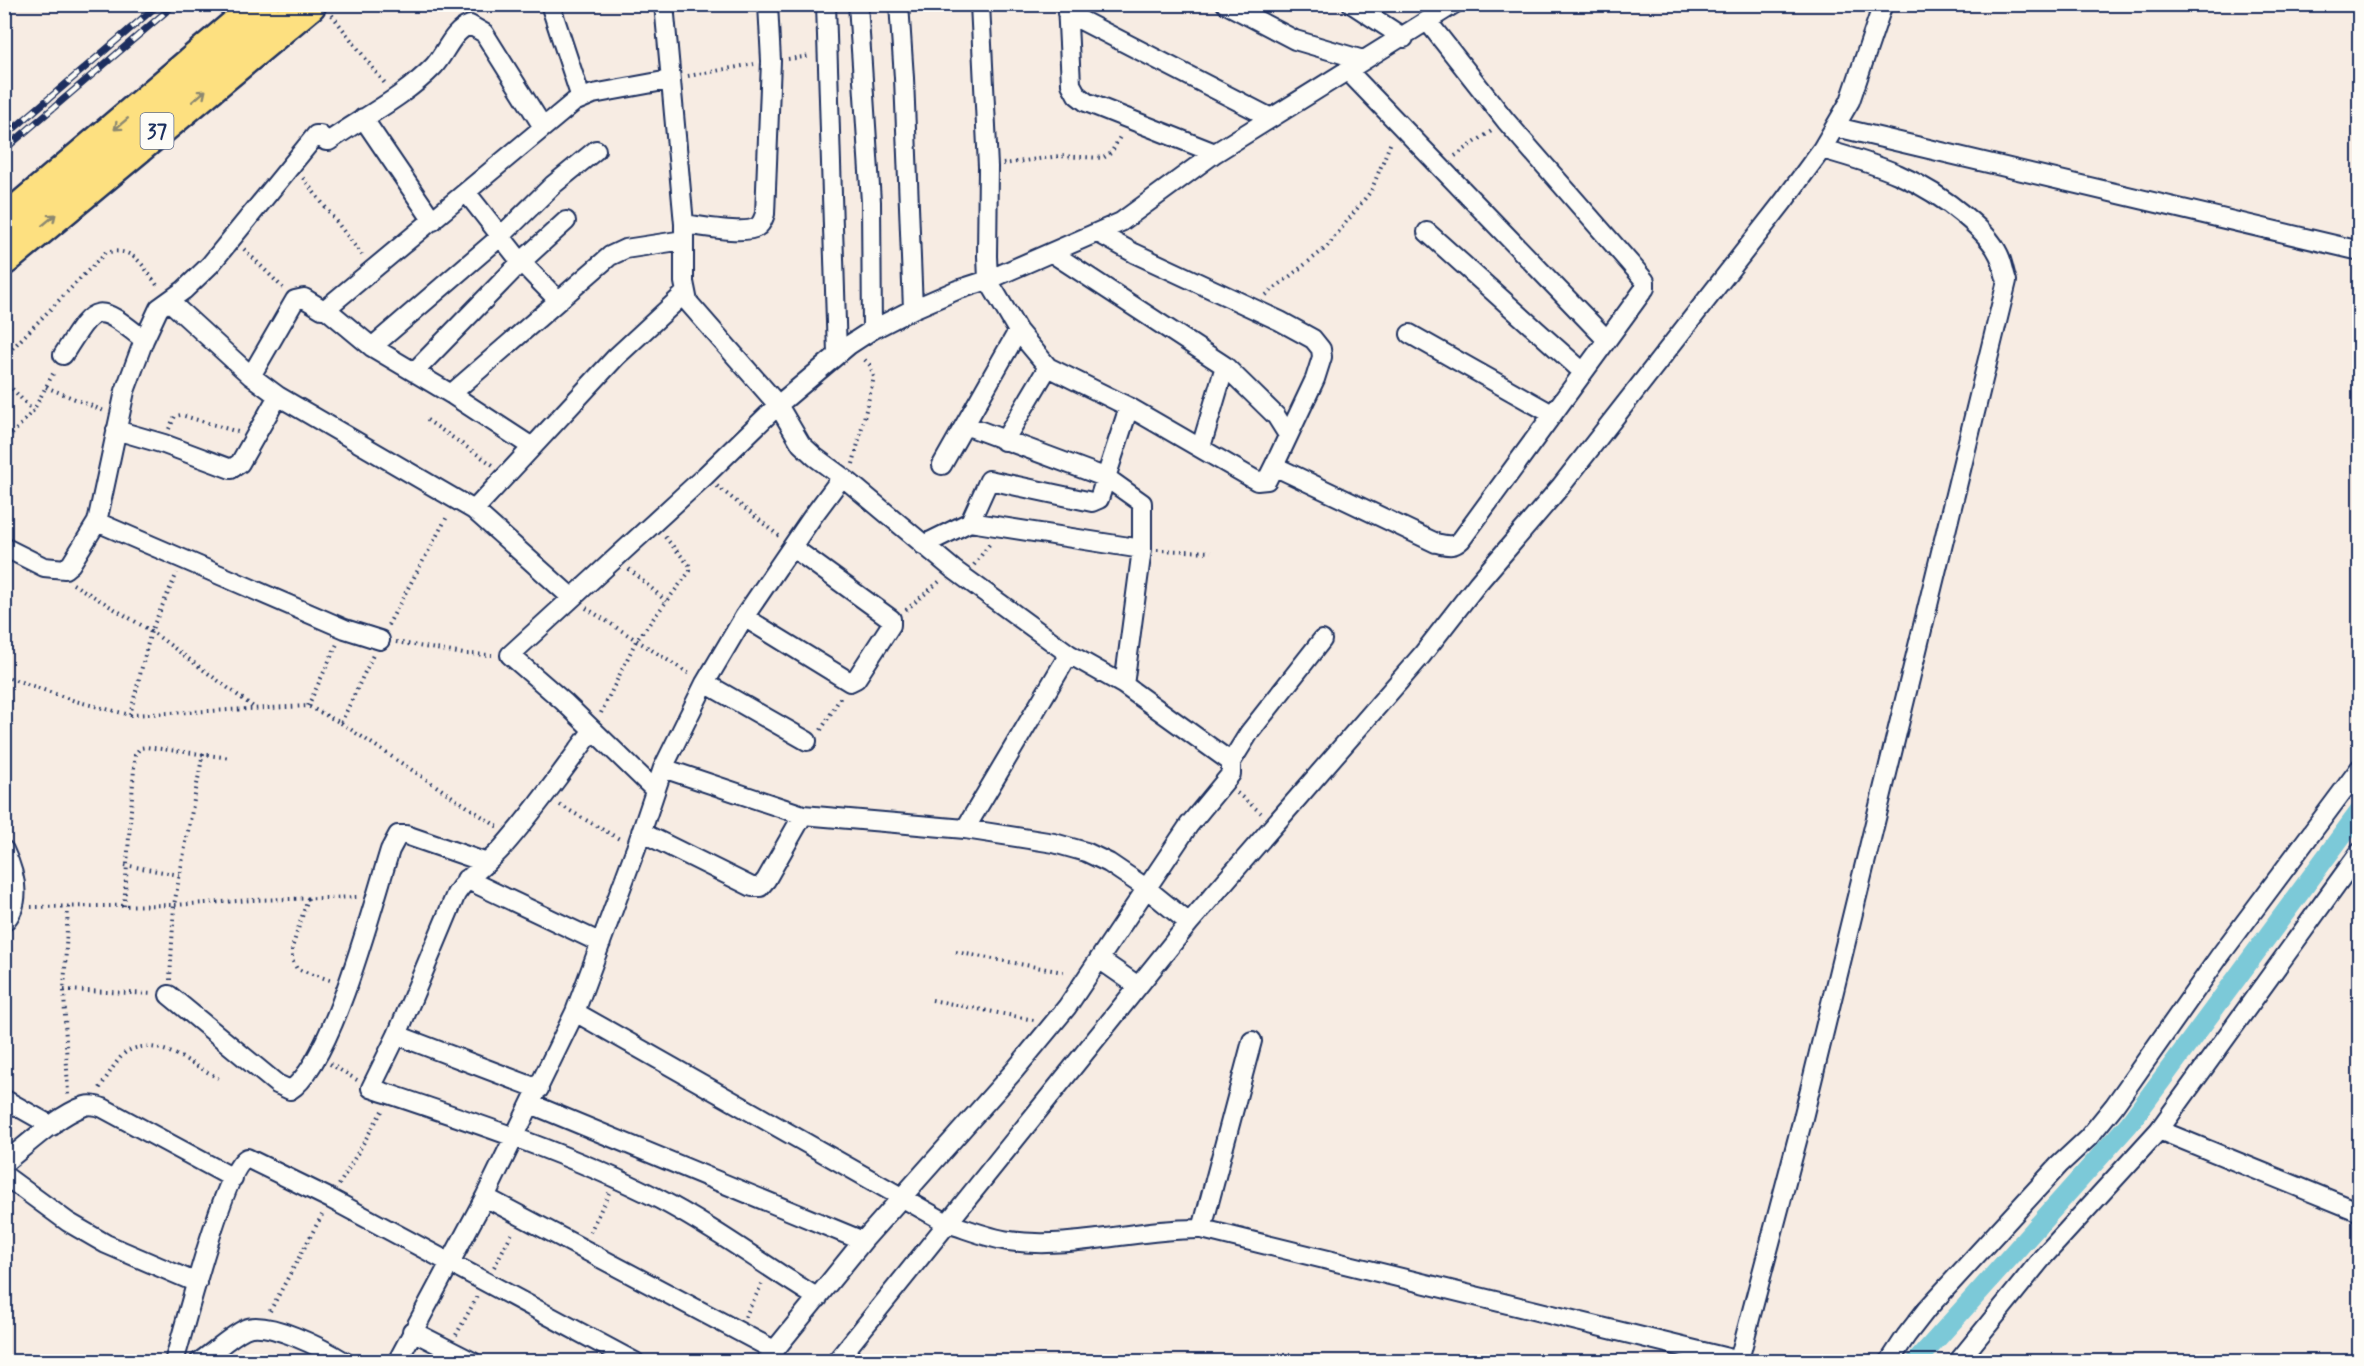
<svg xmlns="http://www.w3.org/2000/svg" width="2364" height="1366" viewBox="0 0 2364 1366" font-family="Mynerve,sans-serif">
	<rect width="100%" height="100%" fill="#f7ece3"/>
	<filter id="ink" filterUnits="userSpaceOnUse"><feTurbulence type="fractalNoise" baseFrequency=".0167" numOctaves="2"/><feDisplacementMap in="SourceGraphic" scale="12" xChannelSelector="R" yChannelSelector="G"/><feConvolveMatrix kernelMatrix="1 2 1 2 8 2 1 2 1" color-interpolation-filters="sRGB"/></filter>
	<g filter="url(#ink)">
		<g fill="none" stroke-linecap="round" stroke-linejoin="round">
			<!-- canal -->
			<path stroke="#7bc9d8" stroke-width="20" d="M1916,1362L2129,1124L2360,811"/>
			<defs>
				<path id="street" d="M550,4L581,98
					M664,4L684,224V282L688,302L778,405L801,444L815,457L849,482L953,569L1069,654L1124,685L1231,762
					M826,4L837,354
					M858,4L871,202L872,330
					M899,4L904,78L913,309
					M980,4L988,167L987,256L988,280L1018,331L1048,367L1129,407L1257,481L1267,480L1274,466L1436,543C1447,545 1453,548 1461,540L1645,288V281L1635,269L1506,121L1428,22
					M1067,4L1071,84L1077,95L1086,102L1215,153
					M1226,4L1295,40L1363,60
					M1352,4L1404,38
					M1067,13L1271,118
					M1347,70L1607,340
					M363,118L433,221
					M1836,127L2360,251
					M466,192L521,262L558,300
					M684,224C701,226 744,235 757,227C762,224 763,219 765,214L771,61L768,4
					M1427,232L1583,372
					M1098,233L1134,253L1280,321L1313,339L1321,349L1322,357L1315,379L1274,466
					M1052,253L1225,366L1201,447
					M169,301L251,376L278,396L474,510L571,597
					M325,308L372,347L451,394L532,447
					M1410,334L1552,414
					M372,347L500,237L553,185L596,150
					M63,355C95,305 95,300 144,340
					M1225,366L1276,416L1288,435
					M414,372L521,262L566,221
					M251,376L295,300L304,298L322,309L329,306L574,102L593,94L669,80
					M451,394L610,256L625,249L684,240
					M965,425L1107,478L1142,503V549L1124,685
					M116,430L164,444L231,469L240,463L278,396
					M1004,441L1048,367
					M942,465L1018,331
					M474,510L616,357L685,293
					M97,522L345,629L380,640
					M970,522L989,480L1092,502L1099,499L1129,407
					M923,545L970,522L1142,549
					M4,547L44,567L65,569L71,564L97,522L125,391L144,340L159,308L184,290L210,265L316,135H320L326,141H329C365,116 404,97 434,66C446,53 452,31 470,25L484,33L543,127
					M744,617L850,682L856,679L891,625V619L792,547
					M705,683L807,741
					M593,730C563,770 535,811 502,848C487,865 468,875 456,894L397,1035L371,1088C467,1120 569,1153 659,1199C715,1228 765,1266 818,1298
					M663,768L803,815L965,829L1054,843L1086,852L1109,863L1146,888L1189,923
					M655,790L564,702L510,655L705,476L778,405L849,345L872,330L913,309L957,290L988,280L1121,222L1215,153L1454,4
					M965,829L1069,654
					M641,832L752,887H760L766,880L803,815
					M4,850C15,873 23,902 4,922
					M466,879L601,943
					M1099,959L1138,986
					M169,995L277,1084L290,1090C332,1065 374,900 390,850L398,835H406L487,863
					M575,1012L947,1223C967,1229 988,1238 1009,1241C1073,1250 1137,1228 1202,1229L1744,1362
					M397,1035L539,1089
					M4,1099L52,1126
					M531,1104L863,1241
					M2159,1130L2360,1212
					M4,1163C27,1145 58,1115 85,1106C91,1104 97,1106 103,1108L233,1178
					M4,1175L68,1222L106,1244L197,1283
					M485,1197L774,1350
					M1202,1229L1252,1041
					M412,1331L473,1362
					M1739,1360L1802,1122L2007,281C2004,273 2003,263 1999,255C1992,240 1979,228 1966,217C1920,178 1879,165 1822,149
					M174,1362C184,1330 224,1168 247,1158L331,1199L635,1362
					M199,1362C214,1352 229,1337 245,1329C267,1319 324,1349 345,1362
					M397,1362L485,1197L575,1012L636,848L663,768L705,683L744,617L813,516L842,477
					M765,1362L863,1241L1014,1071L1067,1007L1189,825L1231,774V762L1249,733L1322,640
					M836,1362L1189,923L1422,655L1478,583L1561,486L1783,202L1822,149L1850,101L1883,4
					M1889,1362L1906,1336L1927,1309L2059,1165L2088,1138L2114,1106L2219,957L2360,768
					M1958,1362L2043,1257L2159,1130L2360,852"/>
				<path id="highway" d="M4,223L262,4
					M4,258L309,4"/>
			</defs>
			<!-- street casing -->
			<use href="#street" stroke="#1b2f5e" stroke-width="22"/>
			<!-- highway casing -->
			<use href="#highway" stroke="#1b2f5e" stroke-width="38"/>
			<!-- path -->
			<path stroke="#1b2f5e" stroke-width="4" stroke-dasharray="1.5 4.5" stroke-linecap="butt" d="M332,15L386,85
				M788,59L811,56
				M688,76L754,64
				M1455,156L1493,130
				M1003,164L1059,156L1103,158L1111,153L1121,135
				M303,178L362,255
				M244,249L283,288
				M1266,295L1326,248L1371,191L1391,142
				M4,357L105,253C135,245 144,268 159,288
				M4,380L33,411
				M46,387L104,411
				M427,420L493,465
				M169,429L175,416L181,415L238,432
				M4,443L33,411L55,370
				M853,464L874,377L870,365L863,358
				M717,486L779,536
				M1157,550L1211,552
				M974,565L991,542
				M629,569L666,601
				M4,576L8,577
				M73,584L151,631L255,708
				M586,608L691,675
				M906,610L941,580
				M388,625L448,515
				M396,642L464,654L492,655
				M4,676L75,701L130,715L308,706L341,723L373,655
				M308,706L337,644
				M601,713L636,641L690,571L689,565L665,537
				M130,715L151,631L177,573
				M341,723L498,827
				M821,730L842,695
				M1237,793L1261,813
				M560,805L621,840
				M125,865L179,875
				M308,898L292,948V960L297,969L330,980
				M124,906L135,755L140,748L146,747L231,758
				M31,907L174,905L253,900L359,897
				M68,907L64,990L68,1095
				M956,952L1068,973
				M170,980L174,905L203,753
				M64,990L153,994
				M932,1000L1034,1020
				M330,1064L357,1080
				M100,1088C106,1079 119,1055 128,1051C157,1036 193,1065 218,1078
				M339,1185L382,1111
				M590,1232L609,1193
				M494,1267L513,1231
				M270,1311L322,1215
				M745,1317L762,1284
				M456,1335L477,1297"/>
			<!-- street -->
			<use href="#street" stroke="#fdfcf7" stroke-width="18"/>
			<!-- highway -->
			<use href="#highway" stroke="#fde080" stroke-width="33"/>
			<defs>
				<path id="rail" d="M4,137L159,4
					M4,150L175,4"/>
			</defs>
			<!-- rail casing -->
			<use href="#rail" stroke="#1b2f5e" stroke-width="7"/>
			<!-- rail -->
			<use href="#rail" stroke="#fdfcf7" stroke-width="4.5" stroke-dasharray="14" stroke-linecap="butt"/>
		</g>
		<!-- one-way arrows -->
		<defs><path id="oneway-shaft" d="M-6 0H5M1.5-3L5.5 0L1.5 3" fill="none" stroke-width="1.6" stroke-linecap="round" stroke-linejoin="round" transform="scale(1.5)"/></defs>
		<g stroke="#8c886f">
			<use href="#oneway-shaft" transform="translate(199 96) rotate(-40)"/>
			<use href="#oneway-shaft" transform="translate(121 124) rotate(140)"/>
			<use href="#oneway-shaft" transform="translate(49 220) rotate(-40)"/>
		</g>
	</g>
	<g text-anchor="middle" stroke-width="4.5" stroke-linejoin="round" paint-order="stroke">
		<!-- shield labels -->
		<rect fill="#fdfcf7" stroke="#5f6c8c" stroke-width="1.5" x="140.5" y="113" width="33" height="36" rx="4.5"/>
		<g font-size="21" font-weight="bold" fill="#1b2f5e">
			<text x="157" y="138">37</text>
		</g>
	</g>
	<!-- margin -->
	<rect width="2364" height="1366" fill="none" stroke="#fdfcf7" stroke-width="24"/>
	<rect x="12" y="12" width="2340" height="1342" fill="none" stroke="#1b2f5e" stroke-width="2" filter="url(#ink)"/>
</svg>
